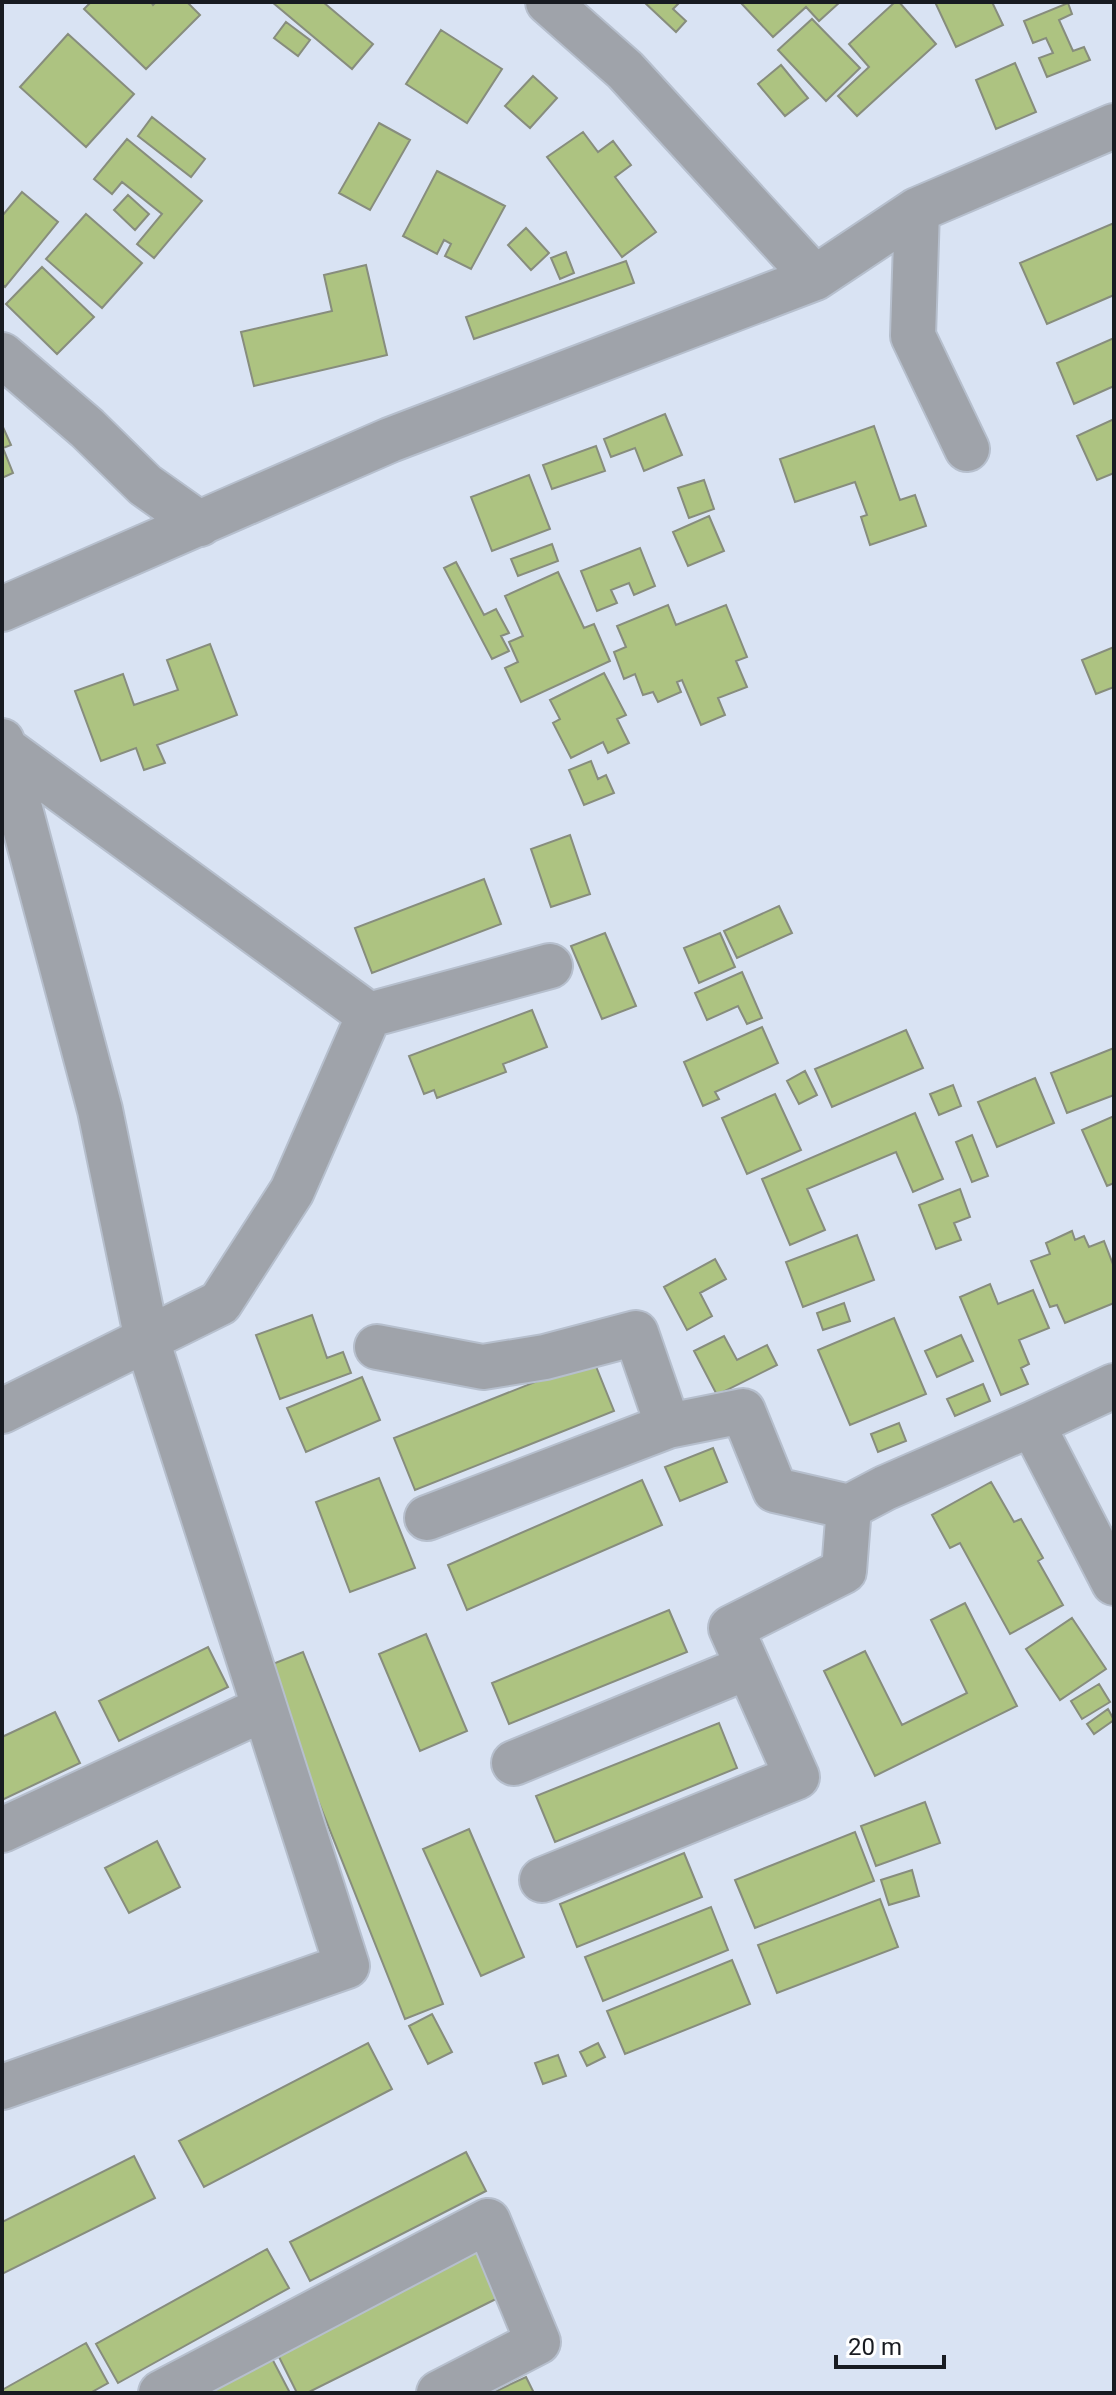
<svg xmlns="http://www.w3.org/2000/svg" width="1116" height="2395" viewBox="0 0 1116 2395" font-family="Roboto,sans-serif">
	<rect width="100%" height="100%" fill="#d9e3f3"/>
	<!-- building -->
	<path fill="#adc381" stroke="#878d7d" stroke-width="2" d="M91,2H151L153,5L156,2H187L200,15L146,69L84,9Z
		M272,2H323L373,44L352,69Z
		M644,2H680L673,9L686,21L676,32Z
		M740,2H840L819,21L806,7L773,37Z
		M895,2H899L936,44L857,116L838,96L869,67L849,44Z
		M935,2H992L1003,25L956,47Z
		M1068,3L1072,14L1059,20L1073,51L1084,47L1090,60L1047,77L1039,58L1053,53L1046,38L1033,43L1024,21Z
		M812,19L860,68L826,101L778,50Z
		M286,22L310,40L298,56L274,38Z
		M441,30L502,69L467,123L406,84Z
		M68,34L134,94L86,147L20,87Z
		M1015,63L1036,112L996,129L976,80Z
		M781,65L808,98L785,116L758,84Z
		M533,76L557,98L530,128L505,106Z
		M152,117L205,159L191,177L138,136Z
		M379,123L410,140L370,210L339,193Z
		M583,132L598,152L613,141L631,165L615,177L656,232L622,257L547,157Z
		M127,139L202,201L154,258L137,244L162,214L122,182L112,194L94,179Z
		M437,171L505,206L471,269L445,256L451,244L444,240L437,254L403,236Z
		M22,192L58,222L5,287L2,284V216Z
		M128,195L149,214L135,230L114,210Z
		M86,214L142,263L102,308L46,259Z
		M1114,223V295L1047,324L1020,263Z
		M526,228L549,253L531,270L508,245Z
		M566,252L574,273L560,279L551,258Z
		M626,261L634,283L474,339L466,317Z
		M366,265L387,355L254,386L241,332L332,311L324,275Z
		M42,267L94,317L57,354L6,304Z
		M1114,338V386L1074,404L1057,363Z
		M665,414L682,455L644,471L635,448L611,457L604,439Z
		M1114,419V473L1097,480L1077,436Z
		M2,425L11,445L3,448L13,473L2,478Z
		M874,426L900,500L915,495L926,526L870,545L861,517L867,515L855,482L795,502L780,459Z
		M596,446L605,471L552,489L543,465Z
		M529,475L550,529L492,551L471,497Z
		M704,480L714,509L689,518L678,488Z
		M709,516L724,551L688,566L673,532Z
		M552,544L558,561L518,576L511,559Z
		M640,548L655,586L634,595L629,583L611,590L617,603L597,611L581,571Z
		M456,562L484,615L496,609L509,633L501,636L509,651L492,659L444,568Z
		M558,572L584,628L594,624L610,661L521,702L505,668L518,662L509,642L523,636L505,596Z
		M668,605L676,625L726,605L747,657L736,661L747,687L718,698L725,715L701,725L682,680L677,682L681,692L658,702L653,692L643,695L635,674L624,679L614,652L626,647L617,626Z
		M210,644L237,715L157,745L165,763L144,770L136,748L101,761L75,691L123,674L134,705L178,690L167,660Z
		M1114,647V687L1096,694L1082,660Z
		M604,673L626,715L617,719L629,743L608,753L603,742L571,758L553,723L560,719L550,700Z
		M591,761L598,779L606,775L614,793L584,805L569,770Z
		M570,835L590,894L551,907L531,849Z
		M484,879L501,924L372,973L355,928Z
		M779,906L792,933L737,958L724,931Z
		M605,933L636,1006L602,1019L571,946Z
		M720,933L735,967L699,983L684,948Z
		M742,972L762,1018L747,1024L738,1006L707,1020L695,993Z
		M532,1010L547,1047L503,1064L506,1072L437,1098L434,1090L424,1094L409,1056Z
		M762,1027L778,1063L715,1092L719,1099L703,1106L684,1062Z
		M906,1030L923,1068L832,1107L815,1069Z
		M1114,1048V1095L1067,1113L1051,1073Z
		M805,1071L817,1095L799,1104L787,1081Z
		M1035,1078L1054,1123L997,1147L978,1102Z
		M953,1085L961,1106L939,1115L930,1094Z
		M775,1094L801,1150L747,1174L722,1118Z
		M915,1113L943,1179L913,1192L896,1152L807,1189L825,1230L790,1245L762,1179Z
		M1114,1116V1183L1107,1186L1082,1130Z
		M972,1135L988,1176L972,1182L956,1142Z
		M960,1189L970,1217L954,1223L961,1240L936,1249L919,1205Z
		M1072,1231L1075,1240L1084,1236L1089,1247L1104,1241L1114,1267V1303L1065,1323L1057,1305L1050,1307L1031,1261L1050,1254L1046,1243Z
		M857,1235L874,1280L803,1307L786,1262Z
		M715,1259L726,1279L700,1293L712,1316L687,1330L664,1287Z
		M990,1284L998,1304L1033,1290L1049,1328L1019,1340L1029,1364L1021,1368L1028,1384L1001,1395L960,1297Z
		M844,1303L850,1321L823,1330L817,1313Z
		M312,1315L327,1358L343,1352L351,1373L280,1399L256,1335Z
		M894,1318L926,1394L850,1425L818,1350Z
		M961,1335L973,1361L937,1377L925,1351Z
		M724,1336L737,1360L767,1345L777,1365L717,1395L694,1351Z
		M593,1359L614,1411L415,1490L394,1438Z
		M362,1377L380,1420L306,1452L287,1408Z
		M983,1384L990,1401L955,1416L947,1399Z
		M899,1423L906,1441L878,1452L871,1434Z
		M713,1448L727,1482L680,1501L665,1467Z
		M379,1478L415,1568L350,1592L316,1502Z
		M642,1480L662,1525L467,1610L448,1565Z
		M991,1482L1014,1522L1021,1519L1043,1558L1038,1561L1063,1605L1010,1634L960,1543L950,1548L932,1515Z
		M965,1603L1017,1706L875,1776L824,1671L865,1651L902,1725L967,1693L931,1620Z
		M669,1610L687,1652L509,1724L492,1683Z
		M1072,1618L1106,1669L1060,1700L1026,1649Z
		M426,1634L467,1731L420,1751L379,1654Z
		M208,1647L228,1687L119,1741L99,1701Z
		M303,1652L443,2004L405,2019L265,1667Z
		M1099,1684L1110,1702L1082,1719L1071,1701Z
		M1108,1709L1114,1720L1094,1734L1087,1724Z
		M55,1712L80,1763L2,1800V1737Z
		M719,1723L737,1768L555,1842L536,1796Z
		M925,1802L940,1843L876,1866L861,1826Z
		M469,1829L524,1957L481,1976L423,1849Z
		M855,1832L874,1881L755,1928L735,1880Z
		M157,1841L180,1887L129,1913L105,1868Z
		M684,1853L702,1897L577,1947L560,1904Z
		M912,1870L919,1896L889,1905L881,1880Z
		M880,1899L898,1947L777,1993L758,1945Z
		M711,1907L728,1950L603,2001L585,1957Z
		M732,1960L750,2004L625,2054L607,2011Z
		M432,2014L452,2052L428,2064L409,2026Z
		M368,2043L392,2089L204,2187L179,2141Z
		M598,2043L605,2057L587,2066L580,2052Z
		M558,2055L566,2076L543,2084L535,2063Z
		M466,2152L486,2191L310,2281L290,2242Z
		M134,2156L155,2198L2,2274V2222Z
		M473,2243L500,2297L307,2393H297L272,2343Z
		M267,2249L289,2288L118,2383L96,2344Z
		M86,2343L108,2383L90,2393H2V2390Z
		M267,2349L290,2393H183Z
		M526,2377L534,2393H492Z"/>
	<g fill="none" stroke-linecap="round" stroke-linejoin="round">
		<defs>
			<path id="minor" d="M548,2L625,70L815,278
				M917,210L913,336L967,449
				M2,355L87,428L145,485L200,524
				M2,609L390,440L815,278L917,210L1114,126
				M2,741L100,1110L147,1340L347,1966L2,2087
				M5,749L369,1015L550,966
				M377,1347L483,1367L545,1357L636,1333L668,1426
				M1114,1386L1032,1424L1114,1583
				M2,1411L220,1303L292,1191L369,1015
				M427,1518L668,1426L743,1411L775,1490L849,1507
				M514,1763L748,1667
				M2,1830L263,1709
				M542,1880L797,1777L731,1628L844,1571L849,1507L885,1488L1032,1424
				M161,2393L488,2221L538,2342L439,2393"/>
		</defs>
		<!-- minor casing -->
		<use href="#minor" stroke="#b6bfcd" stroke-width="48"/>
		<!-- minor -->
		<use href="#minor" stroke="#9fa3aa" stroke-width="44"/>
	</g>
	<!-- border -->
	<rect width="1116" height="2395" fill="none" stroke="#181b21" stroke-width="8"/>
	<!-- scale -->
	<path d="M836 2355v12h108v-12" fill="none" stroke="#181b21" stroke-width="4"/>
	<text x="848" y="2355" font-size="24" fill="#181b21" stroke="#ffffff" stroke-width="6" paint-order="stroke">20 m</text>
</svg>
